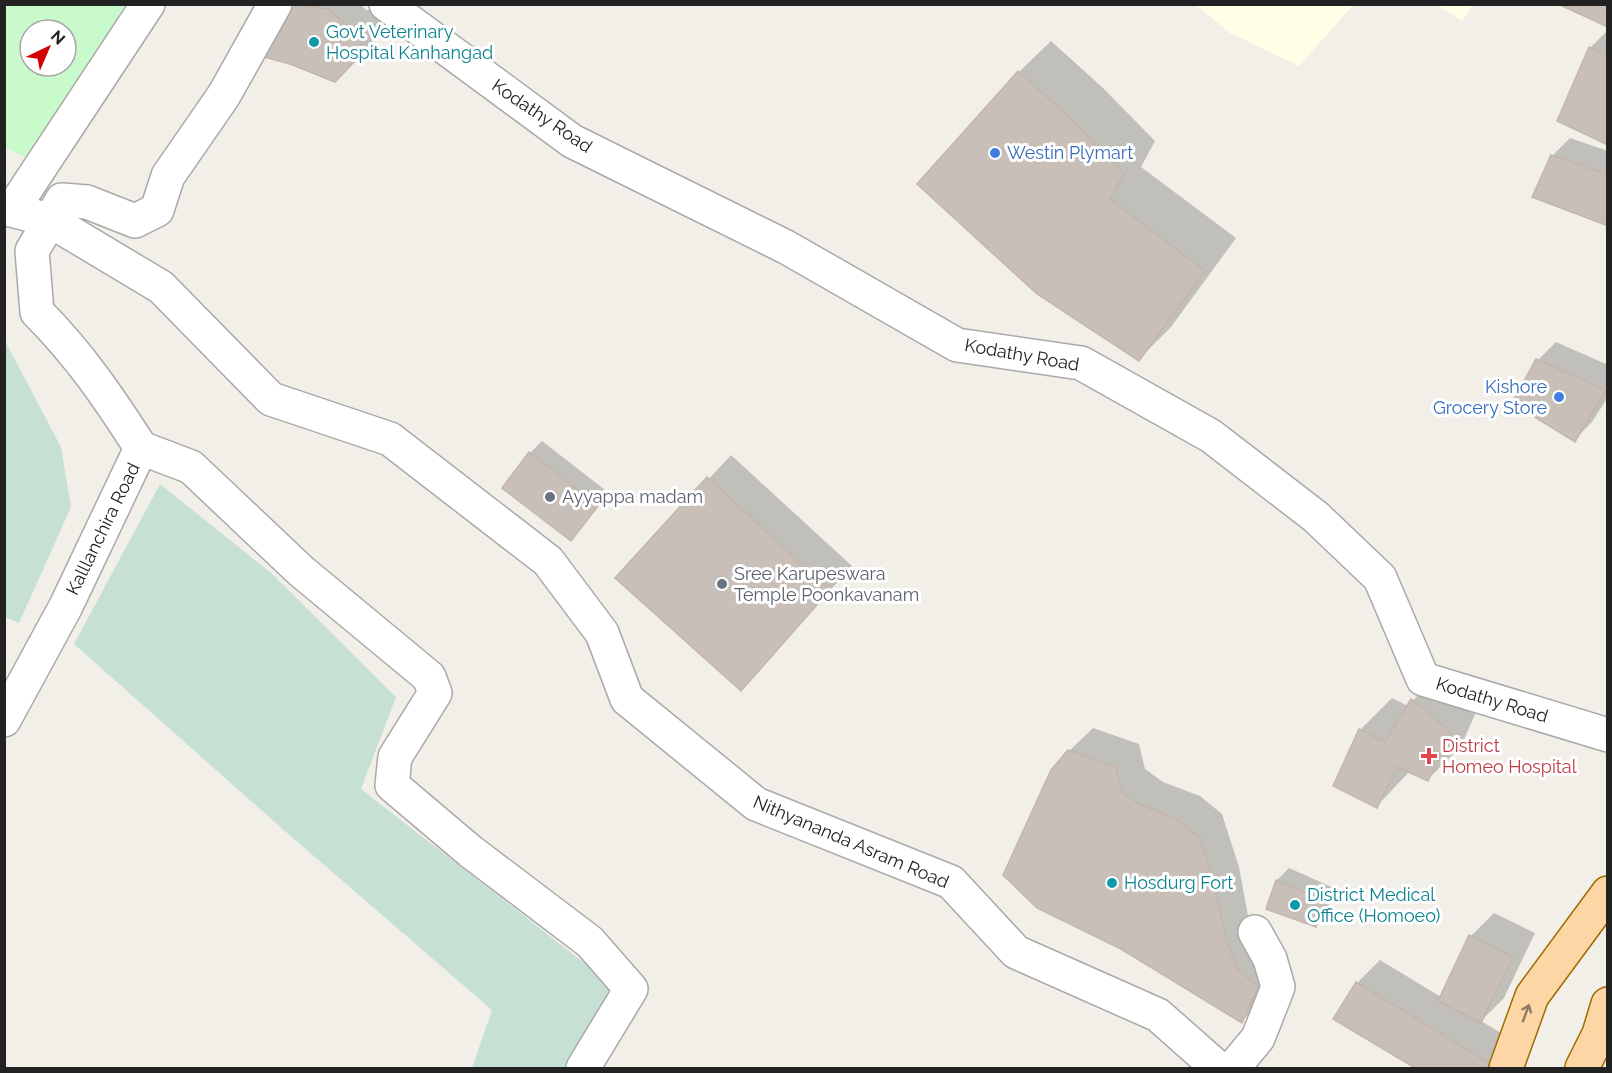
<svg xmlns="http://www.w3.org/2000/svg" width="1612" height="1073" viewBox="0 0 1612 1073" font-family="Raleway,sans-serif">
	<rect width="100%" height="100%" fill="#f2efe9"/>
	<!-- education -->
	<path fill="#ffffe5" d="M1196,5H1353L1299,66L1230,33Z
		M1437,5H1473L1462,21Z"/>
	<!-- wetland -->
	<path fill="#c6e0d4" d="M5,341L61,447L71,507L19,623L5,617Z
		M160,484L271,573L396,697L361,789L614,986L574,1068H472L492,1010L286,832L74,644Z"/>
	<!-- park -->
	<path fill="#c8facc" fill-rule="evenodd" d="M4,5H125L29,160L5,147ZM30,30H66V66H30Z"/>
	<!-- shadow -->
	<path fill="#0003" d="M287,4H300L305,16L308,15L304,4H360L366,10H383L372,42L334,80Z
		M1608,30V143L1590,48Z
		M1051,41L1103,88L1155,141L1141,167L1236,238L1171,327L1139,359L1019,72Z
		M1570,138L1608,151V225L1552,156Z
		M1556,342L1608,365V397L1592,422L1574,440L1514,402L1538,360Z
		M542,441L609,493L571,539L530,453Z
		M731,455L852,566L741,689L617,578Z
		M1443,668L1482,699L1460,748L1428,779L1410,771L1377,806L1360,730L1392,698L1408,706Z
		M1093,728L1139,744L1145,769L1163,782L1200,796L1222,814L1239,867L1248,916L1260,947L1265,998L1242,1021L1069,751Z
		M1289,868L1334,888L1327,913L1315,925L1268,908L1277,880Z
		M1494,913L1535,933L1504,998L1481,1021L1511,1039L1493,1068H1417L1335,1018L1357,983L1380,960L1441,997L1471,936Z"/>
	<!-- building -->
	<path fill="#c7bfb8" stroke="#c4b6ab" stroke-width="1.5" d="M285,4L329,9L348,27H366L355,61L335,82L290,64L260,56Z
		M1558,4H1608V27Z
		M1589,47L1608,56V145L1557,121Z
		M1018,71L1071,119L1124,174L1110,199L1205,271L1139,361L1037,294L917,184Z
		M1551,155L1608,175V226L1532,197Z
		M1536,359L1606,390L1575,442L1512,403Z
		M529,452L598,506L571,541L502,488Z
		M707,477L830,590L741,691L615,578Z
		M1411,699L1451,732L1428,781L1397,767L1377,808L1333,786L1359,729L1385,742Z
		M1068,750L1116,767L1122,792L1139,804L1176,819L1200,838L1216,891L1226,940L1238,970L1258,986L1242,1023L1121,949L1037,908L1003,875L1051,770Z
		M1276,880L1323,900L1316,927L1266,909Z
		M1469,935L1513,957L1481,1023L1438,1001Z
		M1356,982L1489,1063L1485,1068H1415L1333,1019Z"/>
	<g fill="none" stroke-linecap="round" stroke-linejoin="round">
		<defs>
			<path id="minor" d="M12,210L148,4
				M141,448L191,467L301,571L429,677L435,693L395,757L392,785L470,851L590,942L631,989L583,1068
				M1233,1068L1258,1038L1278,987L1270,959L1255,932"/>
			<path id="tertiary" d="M386,4L572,141L786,247L957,345L1081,363L1211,436L1316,517L1380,578L1423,679L1608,735
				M4,208L49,220L161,287L271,399L390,439L548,561L602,633L627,699L756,804L951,882L1016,952L1158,1015L1218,1068
				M4,720L66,606L141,448C109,398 79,354 37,312L32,251L62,200L87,202L135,221L157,210L168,176L224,95L275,4"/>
			<path id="primary" d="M1506,1068L1532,996L1608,893
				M1582,1068L1599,1034L1608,1004"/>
		</defs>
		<!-- minor casing -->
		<use href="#minor" stroke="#a9a9a9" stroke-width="36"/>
		<!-- tertiary casing -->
		<use href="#tertiary" stroke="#a9a9a9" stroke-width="36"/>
		<!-- primary casing -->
		<use href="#primary" stroke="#a06b00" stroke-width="36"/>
		<!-- minor -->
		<use href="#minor" stroke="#fff" stroke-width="33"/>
		<!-- tertiary -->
		<use href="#tertiary" stroke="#fff" stroke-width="33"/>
		<!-- primary -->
		<use href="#primary" stroke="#fcd6a4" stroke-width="33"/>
	</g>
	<!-- one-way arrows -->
	<defs><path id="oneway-shaft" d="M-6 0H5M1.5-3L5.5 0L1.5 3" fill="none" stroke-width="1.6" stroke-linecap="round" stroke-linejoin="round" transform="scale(1.5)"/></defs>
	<use stroke="#8f7c63" href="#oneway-shaft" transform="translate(1526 1013) rotate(-70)"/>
	<!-- markers -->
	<g fill="#0f9aa8" stroke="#fff" stroke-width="2">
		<circle cx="314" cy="42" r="6"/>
		<circle cx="1112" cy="883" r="6"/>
		<circle cx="1295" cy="905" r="6"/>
	</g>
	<g fill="#3f7fe0" stroke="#fff" stroke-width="2">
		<circle cx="995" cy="153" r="6"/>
		<circle cx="1559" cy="397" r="6"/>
	</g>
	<g fill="#6b7280" stroke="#fff" stroke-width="2">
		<circle cx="550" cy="497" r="6"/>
		<circle cx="722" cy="584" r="6"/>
	</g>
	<path fill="#e0444e" stroke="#fff" stroke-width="2" d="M1426 747h6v6h6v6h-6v6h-6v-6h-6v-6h6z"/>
	<g text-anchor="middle" stroke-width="6" stroke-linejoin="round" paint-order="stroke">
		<!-- culture labels -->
		<g font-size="18" fill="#0d838f" stroke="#fff" text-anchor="start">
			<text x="326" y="38">Govt Veterinary<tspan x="326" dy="21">Hospital Kanhangad</tspan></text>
			<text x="1124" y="889">Hosdurg Fort</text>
			<text x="1307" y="901">District Medical<tspan x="1307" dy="21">Office (Homoeo)</tspan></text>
		</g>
		<!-- street labels -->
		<g font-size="18" fill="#222" stroke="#fff">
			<text transform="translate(542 116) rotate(34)" y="6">Kodathy Road</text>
			<text transform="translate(1022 355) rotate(10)" y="6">Kodathy Road</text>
			<text transform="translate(103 529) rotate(-64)" y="6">Kalllanchira Road</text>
			<text transform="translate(1492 700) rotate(17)" y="6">Kodathy Road</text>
			<text transform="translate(851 842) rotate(23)" y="6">Nithyananda Asram Road</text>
		</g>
		<!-- shop labels -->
		<g font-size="18" fill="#366cbe" stroke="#fff" text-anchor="start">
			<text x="1007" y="159">Westin Plymart</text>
			<text x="1547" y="393" text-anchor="end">Kishore<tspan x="1547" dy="21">Grocery Store</tspan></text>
		</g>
		<!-- worship labels -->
		<g font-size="18" fill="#5b616d" stroke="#fff" text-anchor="start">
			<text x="562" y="503">Ayyappa madam</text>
			<text x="734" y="580">Sree Karupeswara<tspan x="734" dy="21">Temple Poonkavanam</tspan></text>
		</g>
		<!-- health labels -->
		<g font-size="18" fill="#be3a42" stroke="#fff" text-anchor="start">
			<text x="1442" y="752">District<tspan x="1442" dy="21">Homeo Hospital</tspan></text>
		</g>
	</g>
	<!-- border -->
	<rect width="1612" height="1073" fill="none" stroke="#222222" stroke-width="12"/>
	<!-- north arrow -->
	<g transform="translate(48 48) rotate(44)"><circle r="28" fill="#ffffff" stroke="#a7a7a7" stroke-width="1.5"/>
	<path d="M0-4.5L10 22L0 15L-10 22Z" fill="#d40000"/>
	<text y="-9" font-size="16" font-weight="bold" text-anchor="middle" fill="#222222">N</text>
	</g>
</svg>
